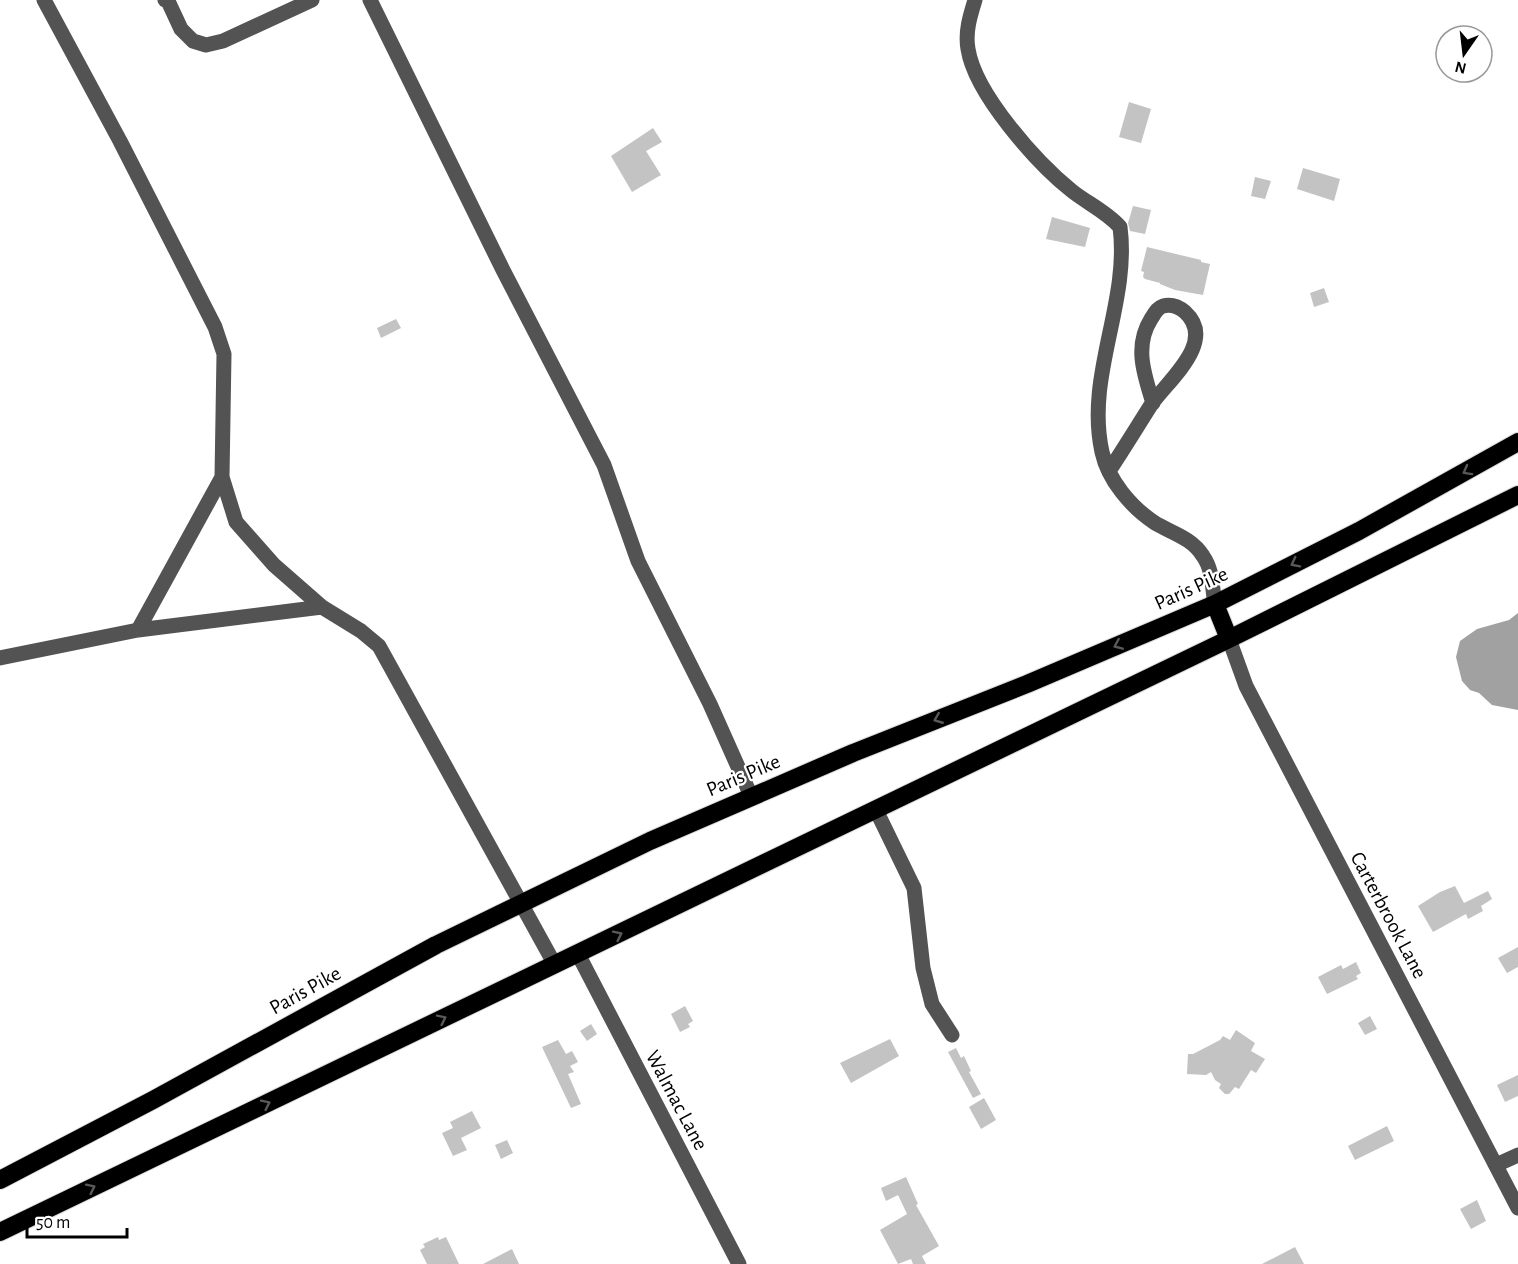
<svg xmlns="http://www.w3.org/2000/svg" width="1518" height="1264" viewBox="0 0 1518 1264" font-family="'Alegreya Sans',sans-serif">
	<rect width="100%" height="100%" fill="#fff"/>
	<!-- water -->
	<path fill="#a1a1a1" d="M1518,613V710L1492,705L1479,693L1470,690L1462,681L1456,657L1460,641L1477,629L1509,620Z"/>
	<!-- building -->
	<path fill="#c3c3c3" d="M1129,102L1151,109L1141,143L1119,137Z
		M653,128L662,142L646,151L661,175L632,192L611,156Z
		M1303,168L1340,179L1334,201L1297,189Z
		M1255,177L1271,181L1265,199L1251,196Z
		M1133,206L1151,210L1145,234L1130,231L1128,223Z
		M1052,217L1090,228L1085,247L1046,239Z
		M1147,247L1201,260V262L1210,264L1203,295L1175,290L1160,284V283L1145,279L1143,277L1144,272L1141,271Z
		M1324,288L1329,302L1314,307L1310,293Z
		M396,319L401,328L381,338L377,328Z
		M1455,886L1464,903L1488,891L1492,899L1481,906L1483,911L1468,919L1466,914L1433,932L1418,906L1440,892Z
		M1518,947V967L1507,973L1498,958Z
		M1356,962L1361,973L1356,976L1358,979L1327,994L1318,977L1341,965L1343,969Z
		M685,1006L693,1021L688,1024L690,1027L680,1032L671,1014Z
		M1370,1016L1377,1029L1365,1035L1358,1023Z
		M591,1024L597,1034L587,1041L580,1031Z
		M1236,1030L1255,1043L1251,1051L1265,1059L1256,1073L1251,1070L1239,1089L1235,1087L1229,1094H1225L1219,1088L1221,1084L1215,1080L1211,1072L1206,1075L1187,1074L1188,1054H1193L1220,1040L1223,1036L1230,1040Z
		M890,1039L899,1056L851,1083L840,1063Z
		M558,1040L566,1054L572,1051L578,1062L570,1066L574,1072L568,1074L581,1104L571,1108L542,1047Z
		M956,1048L961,1058L964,1056L971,1071L969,1072L981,1094L973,1098L948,1052Z
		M1518,1075V1096L1505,1102L1497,1085Z
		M984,1098L996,1120L981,1129L969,1107Z
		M472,1111L481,1128L461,1138L467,1150L453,1156L442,1133L453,1128L450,1122Z
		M1387,1126L1394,1141L1355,1160L1348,1146Z
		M507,1140L513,1153L501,1159L495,1145Z
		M906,1177L918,1204L916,1205L939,1246L922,1256L926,1264H913L911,1259L898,1264L880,1230L907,1214L898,1195L886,1201L881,1188Z
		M1477,1200L1486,1221L1471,1229L1460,1209Z
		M438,1237L439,1240L446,1237L459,1264H427L420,1250L425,1247L423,1244Z
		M1295,1247L1304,1264H1262Z
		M512,1249L519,1264H483Z"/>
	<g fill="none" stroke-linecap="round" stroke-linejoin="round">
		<defs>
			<path id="highway" d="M1215,604L1229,639
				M0,1180L153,1100L436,945L650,841L853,753L1027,684L1215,604L1359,531L1518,442
				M0,1232L1229,639L1518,495"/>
		</defs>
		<!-- highway casing -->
		<use href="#highway" stroke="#dbdbdb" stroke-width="20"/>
		<!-- minor -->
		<path stroke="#535353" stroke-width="15" d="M44,0L120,141L215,327L224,354L222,477L236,522L274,565L322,607L361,631L379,646L555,965
			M165,0L168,1L181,29L193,41L206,45L223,41L312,0
			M370,0L503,270L604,465L638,561L710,704L751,796
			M975,0C970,16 965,32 968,49C975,94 1037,163 1072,191C1087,203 1107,212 1120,227C1130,303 1085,376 1102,452C1108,480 1131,507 1155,523C1172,533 1192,538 1203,556C1213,570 1212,588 1215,604
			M1109,471C1123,450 1137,427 1151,405C1166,382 1218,342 1185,312C1179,307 1171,304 1163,306C1157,308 1155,313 1151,319C1134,346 1144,374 1153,403
			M138,630L222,477
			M1229,639L1246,686L1518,1208
			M0,658L138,630L322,607
			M876,810L914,888L923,968L932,1004L952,1035
			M578,954L739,1264
			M1496,1165L1518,1155"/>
		<!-- highway -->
		<use href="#highway" stroke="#000" stroke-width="18"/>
	</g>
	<!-- one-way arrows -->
	<defs><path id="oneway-chevron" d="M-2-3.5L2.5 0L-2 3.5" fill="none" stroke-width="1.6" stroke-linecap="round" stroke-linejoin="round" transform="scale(1.5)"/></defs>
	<g stroke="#595959">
		<use href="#oneway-chevron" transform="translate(1467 471) rotate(151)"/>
		<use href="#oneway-chevron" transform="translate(1295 563) rotate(153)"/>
		<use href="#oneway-chevron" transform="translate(1118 645) rotate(157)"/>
		<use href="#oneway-chevron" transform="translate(938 719) rotate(158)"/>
		<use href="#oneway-chevron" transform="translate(618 935) rotate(-26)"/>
		<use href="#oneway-chevron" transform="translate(442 1019) rotate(-26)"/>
		<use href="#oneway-chevron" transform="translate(266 1104) rotate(-26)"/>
		<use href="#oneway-chevron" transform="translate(91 1188) rotate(-26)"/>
	</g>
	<g text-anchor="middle" stroke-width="4.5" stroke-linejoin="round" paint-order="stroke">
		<!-- street labels -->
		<g font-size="21" fill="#000" stroke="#fff">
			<text transform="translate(1191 588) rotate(-24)" y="7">Paris Pike</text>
			<text transform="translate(743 775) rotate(-23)" y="7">Paris Pike</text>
			<text transform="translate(1389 915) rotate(62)" y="7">Carterbrook Lane</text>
			<text transform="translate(305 990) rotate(-29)" y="7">Paris Pike</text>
			<text transform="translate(677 1100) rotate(62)" y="7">Walmac Lane</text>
		</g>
	</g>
	<!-- north arrow -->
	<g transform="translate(1464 54) rotate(194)"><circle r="28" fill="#ffffff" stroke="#999999" stroke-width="1.5"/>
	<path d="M0-4.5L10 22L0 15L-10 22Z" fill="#000000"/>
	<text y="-9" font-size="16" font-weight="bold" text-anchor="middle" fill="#000000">N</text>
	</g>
	<!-- scale -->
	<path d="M27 1228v9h100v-9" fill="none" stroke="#000000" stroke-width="3"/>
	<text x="36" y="1228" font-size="18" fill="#000000" stroke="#ffffff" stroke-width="4.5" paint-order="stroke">50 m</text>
</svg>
